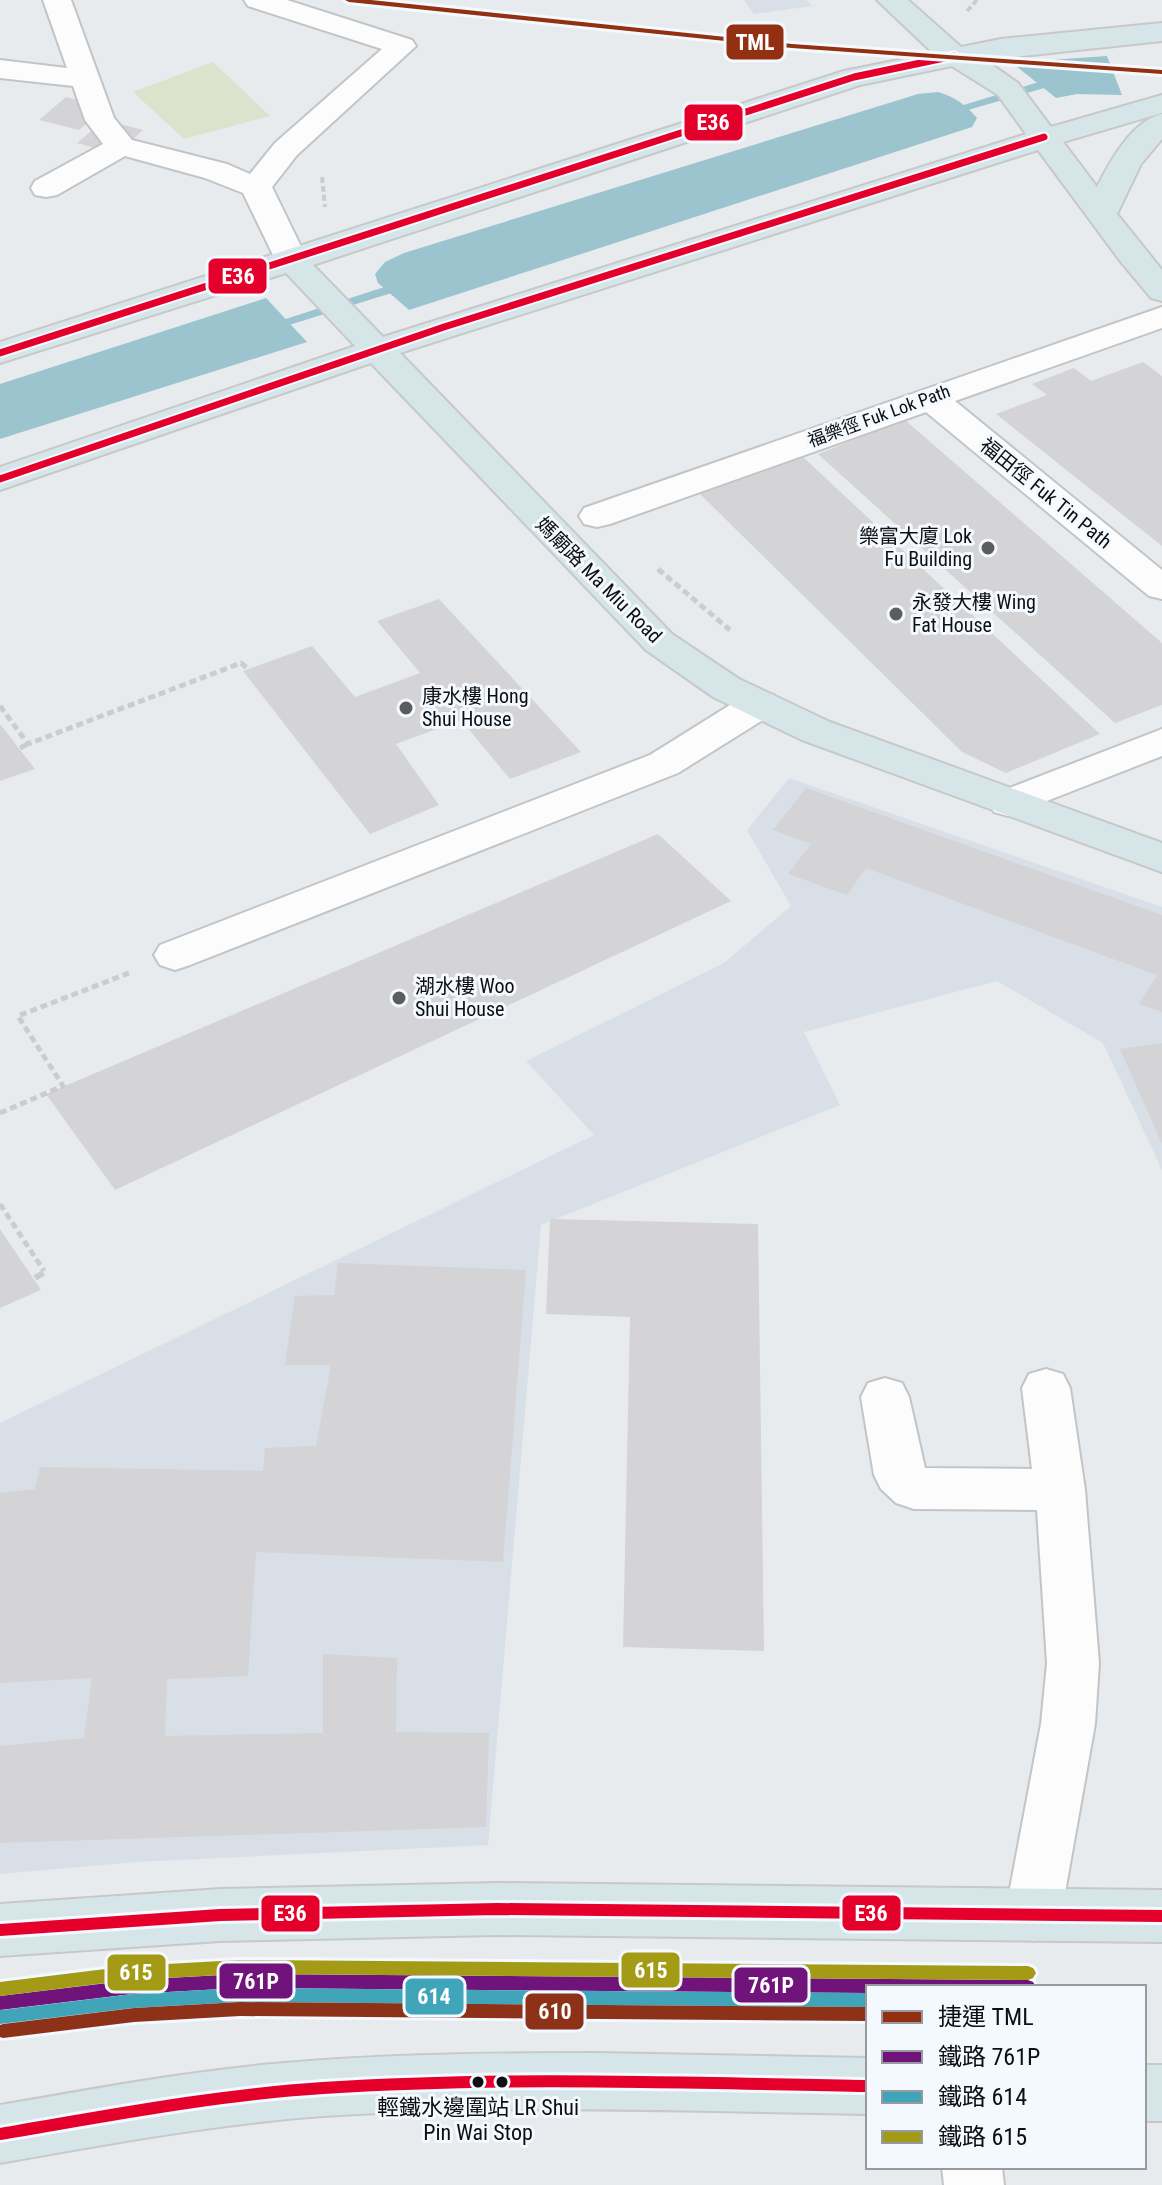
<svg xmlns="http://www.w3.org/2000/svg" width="1162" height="2185" viewBox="0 0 1162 2185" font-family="'Roboto Condensed','Noto Sans TC',sans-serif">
	<rect width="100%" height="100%" fill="#e8ebee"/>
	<!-- built -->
	<path fill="#d8dfe7" d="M744,0H807L812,6L754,14Z
		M789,778L1162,907V1170L1103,1043L997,981L804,1032L840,1105L541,1225L488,1845L136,1862L0,1874V1423L594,1135L526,1061L724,963L791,906L747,830Z"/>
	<!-- green -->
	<path fill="#dce2cc" d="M213,62L270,116L184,139L133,92Z"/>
	<!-- water -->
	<path fill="#9bc4cf" d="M1107,56L1122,95L1077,94L1056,98L1016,66L1034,61Z
		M938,92C955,97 965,104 977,118L972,127L409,310L378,283L375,274L385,262L404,253L918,94Z
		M266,298L307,342L0,439V384Z"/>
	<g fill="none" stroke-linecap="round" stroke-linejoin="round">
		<!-- stream -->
		<path fill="#9bc4cf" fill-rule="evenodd" d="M1061,75L1065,76V82L944,117L938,113Z
			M409,279L414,280V286L270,331H260L258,328Z"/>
	</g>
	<!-- building -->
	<path fill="#d4d3d5" d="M66,97L105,107L79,130L39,120Z
		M104,120L143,130L117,154L77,143Z
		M1143,362L1162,376V546L996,414L1047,395L1032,384L1074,368L1091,381Z
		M905,420L1162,643V705L1115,723L818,454Z
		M803,457L1100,734L1006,773L962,752L700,494Z
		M439,599L581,752L510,779L461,720L396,744L439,805L370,834L243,671L312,646L355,697L420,673L377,621Z
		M0,724L35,769L0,781Z
		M806,788L1162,915V1012L1139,1004L1157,975L866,868L847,895L788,874L811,844L773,830Z
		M658,834L731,901L115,1190L46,1094Z
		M1162,1043V1144L1120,1049Z
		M550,1219L758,1224L764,1651L623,1647L630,1317L546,1314Z
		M0,1229L41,1290L0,1308Z
		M338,1263L526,1270L503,1562L256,1552L248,1676L167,1679L165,1736L323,1733V1654L397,1658L396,1732L489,1733L486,1827L0,1843V1746L84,1738L92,1678L0,1683V1493L35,1489L40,1467L263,1471L265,1448L316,1446L331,1365H285L295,1296L334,1295Z"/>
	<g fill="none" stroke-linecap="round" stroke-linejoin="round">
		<defs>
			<path id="minor" d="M43,0H71L114,118L132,140L227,164L250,174L275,143L382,49L248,6L244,0H287L412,40L416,46L297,155L272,187L308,261L303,268L292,271L281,268L276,261L243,193L205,178L125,156L57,195L46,197L35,195L31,188L35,181L103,144L85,120L73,86L0,78V60L67,68Z
				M1162,307V328L955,401L1162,570V599L1149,596L926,412L610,524L597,527L584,524L579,516L584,508Z
				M760,692L774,695L779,704L774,713L678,773L190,965L175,970L160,965L154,955L160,945L650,755L746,695Z
				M1162,729V756L1008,816L994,812L988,803L994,794Z
				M1046,1369L1063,1374L1070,1388L1085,1490L1099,1663L1095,1724L1061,1915L1053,1933L1033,1941L1013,1933L1005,1915L1041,1724L1047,1663L1037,1510L914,1509L896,1503L881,1489L874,1475L861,1397L868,1383L885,1378L902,1383L909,1397L925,1468L1032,1469L1022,1388L1029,1374Z
				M942,2167H1002L1004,2185H944Z"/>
			<path id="major" d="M877,0H908L961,47L1001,39L1162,23V41L985,60L1018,83L1051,127L1162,95V113L1063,142L1097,187C1110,161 1132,121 1162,114V139L1141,164L1117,214L1162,270V301L1151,298L1121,262L1038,150L400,353L672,634L739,679L830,722L1162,843V872L802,740L713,697L646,650L371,363L0,490V467L355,346L286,273L0,363V342L844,71L933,53ZM952,66L998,95L1026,134L383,337L313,265L860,85Z
				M497,1883L1162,1890V1942L497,1935L220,1941L0,1956V1904L220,1889Z
				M596,2053L868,2058V2114C687,2111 505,2104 323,2116C215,2124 107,2144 0,2163V2105C94,2089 189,2071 284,2063C388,2054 492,2053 596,2053Z
				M1144,2065H1162V2121H1144Z"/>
		</defs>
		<!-- minor casing -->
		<use href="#minor" stroke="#c2c4c6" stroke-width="4"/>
		<!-- major casing -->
		<use href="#major" stroke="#c7c8c9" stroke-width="4"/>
		<!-- path-far2 -->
		<path stroke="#ccccce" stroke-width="4" stroke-dasharray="6 3" stroke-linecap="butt" d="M967,11L977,0
			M322,177L325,207"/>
		<!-- path-far1 -->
		<path stroke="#ccccce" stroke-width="5" stroke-dasharray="7 4" stroke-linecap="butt" d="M658,569L730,630
			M0,706L28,744L241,663L247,668
			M20,748L28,744
			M0,1113L63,1086L18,1016L129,973
			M0,1204L44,1271"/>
		<!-- path -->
		<path stroke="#ccccce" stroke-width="6" stroke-dasharray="10 5" stroke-linecap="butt" d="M35,1278L45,1272L43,1269"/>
		<!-- minor -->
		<use href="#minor" fill="#fcfcfc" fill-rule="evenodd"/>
		<!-- major -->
		<use href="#major" fill="#d6e5e7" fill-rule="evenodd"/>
		<defs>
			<path id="bus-1-far1" d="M0,353L854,77L954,56
				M0,479L444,327L1044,137"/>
			<path id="bus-1" d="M0,1930L220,1915L497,1909L1162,1916
				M0,2134C107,2116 215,2095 323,2088C505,2076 687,2083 868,2086"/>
		</defs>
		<!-- bus-1-far1 casing -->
		<use href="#bus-1-far1" stroke="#f3f9ff" stroke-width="11"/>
		<!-- bus-1 casing -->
		<use href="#bus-1" stroke="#f3f9ff" stroke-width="18"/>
		<!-- bus-1-far1 -->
		<use href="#bus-1-far1" stroke="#e4002b" stroke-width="7"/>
		<!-- bus-1 -->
		<use href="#bus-1" stroke="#e4002b" stroke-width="12"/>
		<defs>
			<path id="rail-1" d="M239,1974L1028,1980L1033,1982L1036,1987H868V1993L239,1988L132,1994L0,2010V1996L132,1980Z"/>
			<path id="rail-2" d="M239,1988L868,1993V2007L239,2002L133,2008L0,2024V2010H2L133,1994Z"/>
			<path id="rail-3" d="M239,1960L1028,1966L1033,1968L1036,1973L1033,1978L1028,1980L239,1974L130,1980L0,1996V1982L130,1966Z"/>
			<path id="rail-4" d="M240,2002L868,2007V2021L240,2016L134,2022L3,2038L0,2037V2025L3,2024L134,2008Z"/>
		</defs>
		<!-- rail-1 casing -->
		<use href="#rail-1" stroke="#f3f9ff" stroke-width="6"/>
		<!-- rail-2 casing -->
		<use href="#rail-2" stroke="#f3f9ff" stroke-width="6"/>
		<!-- rail-3 casing -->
		<use href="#rail-3" stroke="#f3f9ff" stroke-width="6"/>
		<!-- rail-4 casing -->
		<use href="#rail-4" stroke="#f3f9ff" stroke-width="6"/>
		<!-- rail-1 -->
		<use href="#rail-1" fill="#70147b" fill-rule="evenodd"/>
		<!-- rail-2 -->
		<use href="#rail-2" fill="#41a5ba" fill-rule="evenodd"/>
		<!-- rail-3 -->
		<use href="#rail-3" fill="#a39b16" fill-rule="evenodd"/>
		<!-- rail-4 -->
		<use href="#rail-4" fill="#8d3219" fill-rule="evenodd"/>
		<defs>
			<path id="metro-1" d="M345,0H371L792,44L1162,70V74L792,48L349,2Z"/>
		</defs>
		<!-- metro-1 casing -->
		<use href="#metro-1" stroke="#f3f9ff" stroke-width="6"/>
		<!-- metro-1 -->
		<use href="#metro-1" fill="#923011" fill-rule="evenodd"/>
	</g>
	<!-- markers -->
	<g fill="#5a5c5e" stroke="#f3f9ff" stroke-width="3">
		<circle cx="988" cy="548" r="8"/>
		<circle cx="896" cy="614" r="8"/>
		<circle cx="406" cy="708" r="8"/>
		<circle cx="399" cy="998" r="8"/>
	</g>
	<g fill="#0d0f11" stroke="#f3f9ff" stroke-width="3">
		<circle cx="478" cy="2082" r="7"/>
		<circle cx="502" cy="2082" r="7"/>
	</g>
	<g text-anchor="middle" stroke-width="6" stroke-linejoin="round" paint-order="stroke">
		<!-- far-street labels -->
		<g font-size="18" fill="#0d0f11" stroke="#f3f9ff">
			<text transform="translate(879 416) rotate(-20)" y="6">福樂徑 Fuk Lok Path</text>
		</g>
		<!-- street labels -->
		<g font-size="20" fill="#0d0f11" stroke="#f3f9ff">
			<text transform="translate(1046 493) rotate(39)" y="7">福田徑 Fuk Tin Path</text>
			<text transform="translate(599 580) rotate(45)" y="7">媽廟路 Ma Miu Road</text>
		</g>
		<!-- poi labels -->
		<g font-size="20" fill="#0d0f11" stroke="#f3f9ff" text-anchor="start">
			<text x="972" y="543" text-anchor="end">樂富大廈 Lok<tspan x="972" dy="23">Fu Building</tspan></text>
			<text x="912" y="609">永發大樓 Wing<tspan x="912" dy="23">Fat House</tspan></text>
			<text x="422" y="703">康水樓 Hong<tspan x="422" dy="23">Shui House</tspan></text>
			<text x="415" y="993">湖水樓 Woo<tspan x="415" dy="23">Shui House</tspan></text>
		</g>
		<!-- near-bus labels -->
		<g font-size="22" fill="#0d0f11" stroke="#f3f9ff">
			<text x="478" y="2115">輕鐵水邊圍站 LR Shui<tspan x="478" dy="25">Pin Wai Stop</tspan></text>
		</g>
	</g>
	<g stroke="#f3f9ff" stroke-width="3">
		<rect x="725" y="23" width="60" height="38" rx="8" fill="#923011"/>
		<rect x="683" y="103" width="61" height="39" rx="8" fill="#e4002b"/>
		<rect x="207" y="257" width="61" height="38" rx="8" fill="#e4002b"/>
		<rect x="841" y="1894" width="61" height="38" rx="8" fill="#e4002b"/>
		<rect x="260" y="1894" width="61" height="39" rx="8" fill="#e4002b"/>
		<rect x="620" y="1951" width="61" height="38" rx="8" fill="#a39b16"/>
		<rect x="106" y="1953" width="61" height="39" rx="8" fill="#a39b16"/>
		<rect x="218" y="1962" width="76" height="38" rx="8" fill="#70147b"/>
		<rect x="733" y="1966" width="76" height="38" rx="8" fill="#70147b"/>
		<rect x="404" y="1977" width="61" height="39" rx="8" fill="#41a5ba"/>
		<rect x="524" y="1992" width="61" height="39" rx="8" fill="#8d3219"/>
	</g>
	<g font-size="22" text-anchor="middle" font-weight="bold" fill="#fff">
		<text x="755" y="50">TML</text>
		<text x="713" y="130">E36</text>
		<text x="238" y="284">E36</text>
		<text x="871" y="1921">E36</text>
		<text x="290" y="1921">E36</text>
		<text x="651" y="1978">615</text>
		<text x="136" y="1980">615</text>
		<text x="256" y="1989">761P</text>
		<text x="771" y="1993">761P</text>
		<text x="434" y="2004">614</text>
		<text x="555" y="2019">610</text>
	</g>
	<!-- legend -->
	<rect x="866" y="1985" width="280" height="184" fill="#f3f9ff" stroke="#979ba0" stroke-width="2"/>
	<rect x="882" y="2011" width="40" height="12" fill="#923011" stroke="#979ba0" stroke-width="2"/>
	<text x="938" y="2025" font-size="24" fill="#0d0f11">捷運 TML</text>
	<rect x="882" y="2051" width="40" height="12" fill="#70147b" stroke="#979ba0" stroke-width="2"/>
	<text x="938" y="2065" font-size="24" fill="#0d0f11">鐵路 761P</text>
	<rect x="882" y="2091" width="40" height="12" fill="#41a5ba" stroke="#979ba0" stroke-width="2"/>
	<text x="938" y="2105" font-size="24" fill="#0d0f11">鐵路 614</text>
	<rect x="882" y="2131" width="40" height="12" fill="#a39b16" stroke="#979ba0" stroke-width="2"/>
	<text x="938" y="2145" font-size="24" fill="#0d0f11">鐵路 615</text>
</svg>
